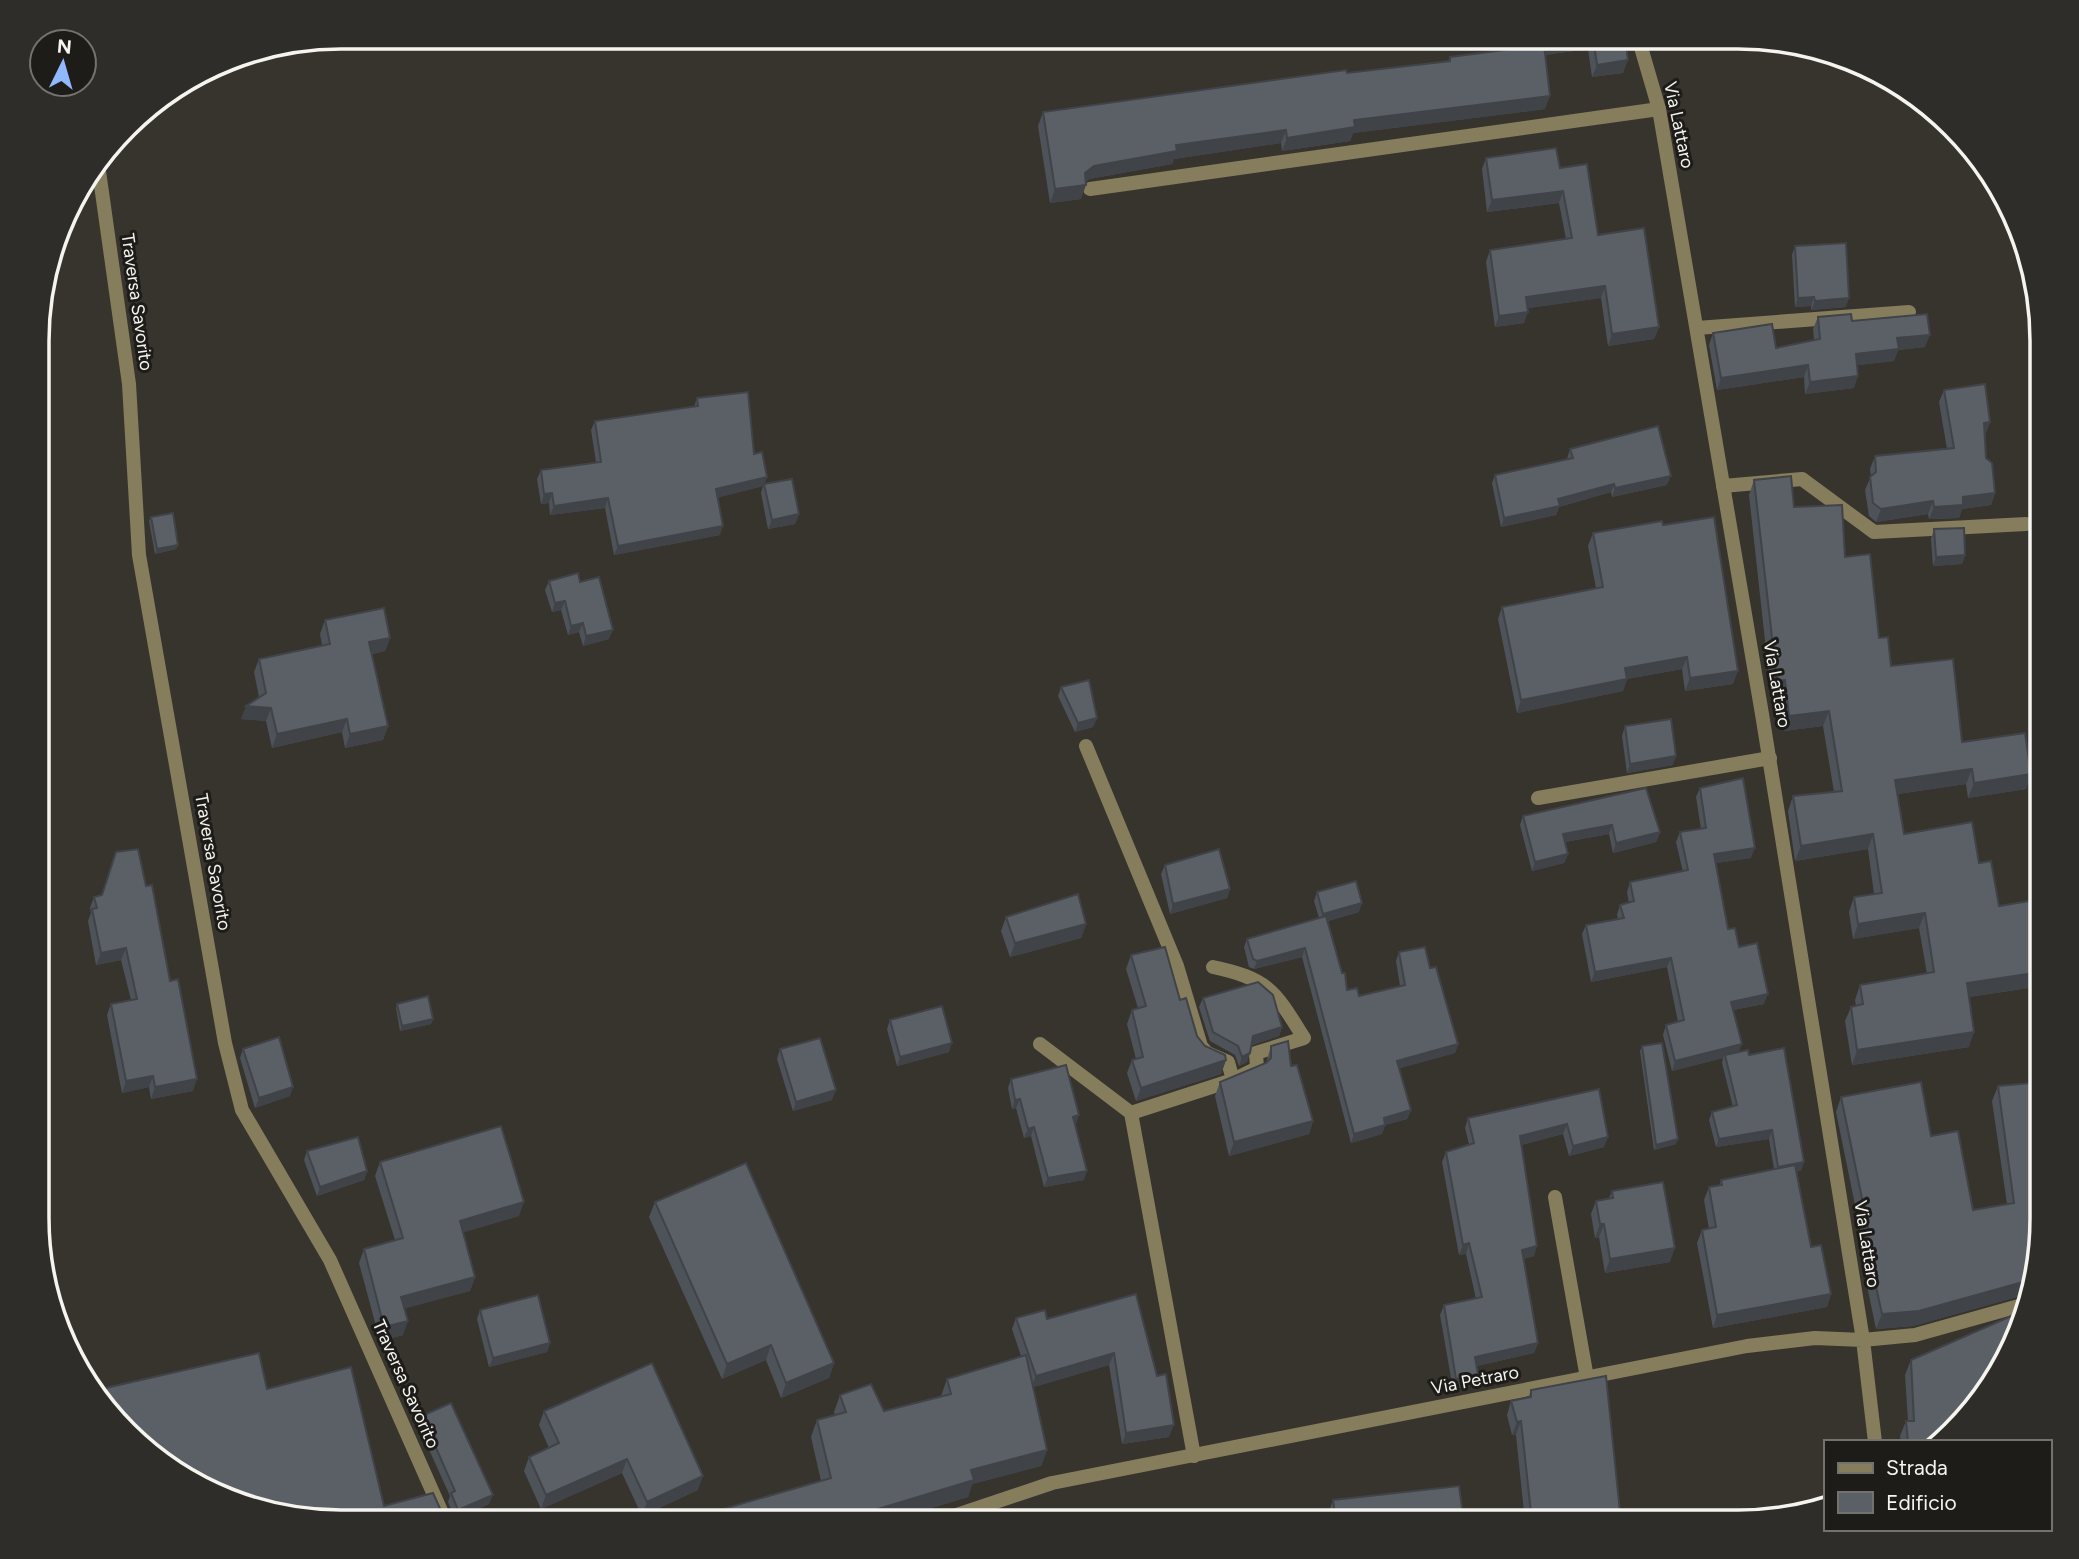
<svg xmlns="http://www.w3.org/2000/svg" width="2079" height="1559" viewBox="0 0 2079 1559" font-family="Figtree,sans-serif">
	<rect width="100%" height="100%" fill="#37342d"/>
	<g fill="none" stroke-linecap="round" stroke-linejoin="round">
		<!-- service -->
		<path stroke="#867d5d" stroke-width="14" d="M1090,189L1659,109
			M1697,328L1909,312
			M1723,486L1802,479L1874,532L2026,524
			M1086,746L1177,966L1201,1046L1207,1053L1228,1062L1233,1080
			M1538,798L1770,758
			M1040,1044L1131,1113L1194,1456
			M1131,1113L1233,1080L1257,1068L1256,1053L1304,1038C1275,992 1270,979 1213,967
			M1555,1197L1587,1378"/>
		<!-- minor -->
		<path stroke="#867d5d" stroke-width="14" d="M98,164L129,384L139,555L225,1043L242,1110L330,1260L446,1522"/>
		<!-- tertiary -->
		<path stroke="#867d5d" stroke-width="14" d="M1638,37L1659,109L1762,714L1863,1340L1875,1442
			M936,1522L1052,1483L1747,1346L1815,1338L1863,1340L1915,1335L2026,1304"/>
	</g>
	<!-- wall -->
	<path fill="#4e5359" d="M1520,37H1625L1623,73L1592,77L1588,49L1545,55V109L1353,133L1350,141L1282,151L1281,143L1174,159L1172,164L1089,179L1086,182L1081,199L1050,203L1038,126L1043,112L1448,61L1450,57L1522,48Z
		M1486,158L1560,168L1598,235L1659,327L1654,339L1608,346L1601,298L1528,308L1524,323L1495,327L1486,262L1490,250L1566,239L1559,203L1487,212L1482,169Z
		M1795,246L1846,307L1811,310V306L1795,307L1792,255Z
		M1818,317L1852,321L1925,347L1898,350L1894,361L1857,365L1854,388L1805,394L1804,377L1717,390L1709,345L1713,333L1776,348L1814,340L1813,329Z
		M1944,390L1990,422L1985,435L1986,458L1995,493L1991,505L1962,509L1959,518L1929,519L1928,514L1876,522L1869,516L1865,490L1871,476L1870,469L1875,456L1947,449L1939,402Z
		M697,398L754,454L764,484L799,514L795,524L768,529L761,493L763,486L718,497L720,535L614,555L605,508L550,515L549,503L541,504L537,479L541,470L596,462L591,430L595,421L694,407Z
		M1570,449L1667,485L1612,497L1611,492L1559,507L1556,515L1501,527L1492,483L1495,475L1567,459Z
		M1754,480L1794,507L1845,557L1891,666L1962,742L2031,774L2026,789L1968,798L1966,784L1898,794L1904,834L1979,863L1999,906L2042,899V1040L2035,987L1969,997V1047L1852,1065L1845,1021L1851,1007L1856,1006L1855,1000L1860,985L1927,974L1919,928L1853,939L1849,912L1854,897L1874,894L1868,849L1795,861L1788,811L1793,796L1834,792L1823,726L1784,731L1780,695H1771L1749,495Z
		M151,517L178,545L176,549L155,554L149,521Z
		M1663,525L1733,684L1685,691L1682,669L1627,679L1623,691L1517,713L1498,619L1502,607L1596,588L1588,546L1593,533Z
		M1934,529L1965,555L1962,564L1933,566L1931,539Z
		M549,581L580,582L609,639L583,646L579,632L568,635L561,610L552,612L545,590Z
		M325,620L390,638L385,651L372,654L388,726L383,740L345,748L342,732L272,748L266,721L241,719L259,697L254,672L259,659L322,645L320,634Z
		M1061,687L1097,718L1093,727L1075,732L1058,696Z
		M1625,726L1673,765L1627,773L1622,736Z
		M1646,788L1660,832L1656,842L1613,853L1609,834L1565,842L1568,854L1564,863L1532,871L1520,825L1523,816Z
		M1700,788L1751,858L1716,863L1728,929L1739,947L1764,1004L1733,1010L1739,1052L1749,1055L1801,1171H1797L1811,1247L1831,1294L1827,1307L1713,1328L1697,1243L1702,1230L1709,1229L1704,1200L1709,1187L1719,1186L1721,1180L1774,1169L1769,1139L1716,1147L1709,1120L1712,1112L1733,1107L1722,1063L1723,1058L1672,1071L1663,1035L1666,1025L1678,1022L1667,967L1591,982L1582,934L1586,925L1618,919L1617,915L1620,905L1629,903L1627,892L1630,882L1683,872L1676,842L1680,832L1701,829L1696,797Z
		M1165,865L1230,889L1227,898L1170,914L1161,874Z
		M146,886L170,981L193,1091L151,1099L149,1087L122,1093L107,1015L111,1004L131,1000L121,960L96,965L88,921L91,913L90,908L94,897Z
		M1317,892L1359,912L1328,921L1347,990L1359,996L1400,986L1396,961L1399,952L1430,968L1458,1044L1455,1053L1399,1068L1411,1110L1407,1119L1385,1125L1382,1134L1351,1143L1302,957L1254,969L1249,967L1244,947L1247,939L1319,918L1314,901Z
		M1006,917L1086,924L1081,938L1010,957L1001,931Z
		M1131,955L1180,1000L1197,1036L1205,1046L1226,1060L1221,1074L1136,1101L1127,1073L1132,1060L1136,1059L1127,1024L1132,1010L1138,1008L1126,969Z
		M1203,998L1282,1027L1279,1036L1252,1045L1247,1062L1239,1066L1235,1055L1210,1041L1199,1007Z
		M397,1004L433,1019L431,1024L400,1031L396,1008Z
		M890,1020L949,1052L897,1066L887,1029Z
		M1271,1046L1291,1066L1313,1121L1309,1134L1229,1156L1215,1096L1220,1082L1266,1063Z
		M1642,1046L1676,1144L1654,1150L1640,1051Z
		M243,1049L290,1096L255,1108L240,1058Z
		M780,1049L832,1100L793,1111L777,1059Z
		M1011,1079L1079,1115L1075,1124L1084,1180L1044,1187L1031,1136L1024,1138L1016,1108L1012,1109L1008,1088Z
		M1998,1086L2042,1238L2028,1296L2024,1295L1913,1326L1876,1329L1859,1247L1862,1239L1836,1112L1841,1097L1931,1136L1973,1210L2007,1204L1992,1101Z
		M1599,1089L1604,1147L1569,1156L1563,1134L1521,1145L1534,1256L1523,1259L1538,1343L1534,1353L1477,1366L1474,1385L1453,1389L1440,1315L1444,1305L1476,1299L1466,1254L1459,1255L1442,1162L1446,1152L1469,1144L1465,1128L1468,1118Z
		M307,1151L367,1171L364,1180L317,1196L304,1160Z
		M380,1162L519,1216L463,1232L475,1277L470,1291L404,1308L403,1335L380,1341L359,1263L364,1249L395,1240L375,1176Z
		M1612,1191L1670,1262L1605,1273L1599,1237L1595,1238L1591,1214L1596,1201L1609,1198Z
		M655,1202L834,1363L829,1378L781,1398L766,1360L722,1379L649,1217Z
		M1136,1294L1169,1437L1122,1444L1109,1365L1033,1387L1047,1450L1041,1466L972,1484L968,1497L885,1522H678L821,1481L811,1437L817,1420L835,1415L834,1412L840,1395L884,1411L941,1396L947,1379L1021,1356L1012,1329L1016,1318L1047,1319Z
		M480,1310L550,1343L547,1352L489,1367L477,1319Z
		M1911,1360L1936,1442H1901L1900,1436L1906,1421H1908L1905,1375Z
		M267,1389L384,1506L443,1515L440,1522H322Z
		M1531,1390L1621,1522H1525L1516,1435H1512L1507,1415L1511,1401L1528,1398Z
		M544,1411L698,1490L642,1516L622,1473L541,1509L524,1471L529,1457L549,1448L539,1425Z
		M422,1416L489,1504L455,1519L448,1502L450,1496L418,1425Z
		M1333,1500L1464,1522H1328L1327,1517Z"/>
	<!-- shaded-wall -->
	<path fill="#404348" d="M1585,37H1593L1588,49L1525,57L1529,45Z
		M1628,60L1623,73L1592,77L1597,65Z
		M1550,96L1545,109L1353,133L1350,141L1282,151L1287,138L1354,120Z
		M1286,130L1281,143L1174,159L1172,164L1089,179L1081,186L1086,185L1081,199L1050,203L1055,189L1094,166L1176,145Z
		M1563,191L1559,203L1487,212L1492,200Z
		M1605,286L1601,298L1522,309L1526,297Z
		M1814,297L1811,306L1795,307L1798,298Z
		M1849,298L1846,307L1811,310L1815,301Z
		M1528,312L1524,323L1495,327L1499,316Z
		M1659,327L1654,339L1608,346L1612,334Z
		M1930,335L1925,347L1898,350L1894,361L1851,366L1856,354L1897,338Z
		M1808,365L1804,377L1717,390L1721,378Z
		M1858,376L1854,388L1805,394L1810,382Z
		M1990,422L1985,435H1979L1984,423Z
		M1671,476L1667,485L1612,497L1615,488Z
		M767,477L764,486L713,499L716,489Z
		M1614,484L1611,492L1559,507L1556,515L1501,527L1504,518L1558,499Z
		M552,493L549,503L541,504L544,494Z
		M1995,493L1991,505L1962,509L1959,518L1929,519L1934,507L1963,497Z
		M608,498L605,508L550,515L554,506Z
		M1933,501L1928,514L1876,522L1881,509Z
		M799,514L795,524L768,529L772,520Z
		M723,526L720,535L614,555L618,546Z
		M178,545L176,549L155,554L157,549Z
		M1965,555L1962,564L1933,566L1936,557Z
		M565,601L561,610L552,612L555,603Z
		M583,623L579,632L568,635L571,626Z
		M613,630L609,639L583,646L586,636Z
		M390,638L385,651L364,655L369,642Z
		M1687,657L1682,669L1627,679L1623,691L1517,713L1521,700L1625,668Z
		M1738,671L1733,684L1685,691L1690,678Z
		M1785,680L1780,695H1771L1777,681Z
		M246,706L271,708L266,721L241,719Z
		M1829,711L1823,726L1784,731L1789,716Z
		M1097,718L1093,727L1075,732L1078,723Z
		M347,719L342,732L272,748L277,734Z
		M388,726L383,740L345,748L350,734Z
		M1676,756L1673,765L1627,773L1630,764Z
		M1972,769L1966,784L1890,795L1895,780Z
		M2031,774L2026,789L1968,798L1974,783Z
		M1612,825L1609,834L1559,843L1563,834Z
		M1660,832L1656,842L1613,853L1616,843Z
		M1873,834L1868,849L1795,861L1801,846Z
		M1755,848L1751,858L1711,864L1714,854Z
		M1568,854L1564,863L1532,871L1535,862Z
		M1230,889L1227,898L1170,914L1173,904Z
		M1362,903L1359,912L1320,923L1323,914Z
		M1925,913L1919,928L1853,939L1858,924Z
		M1086,924L1081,938L1010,957L1015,943Z
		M126,948L121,960L96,965L101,953Z
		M1305,948L1302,957L1254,969L1257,961Z
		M1671,958L1667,967L1591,982L1595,972Z
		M2040,972L2035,987L1961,998L1967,983Z
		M1768,994L1764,1004L1728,1011L1731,1002Z
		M433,1019L431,1024L400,1031L402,1026Z
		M1282,1027L1279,1036L1250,1046L1253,1036Z
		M1974,1032L1969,1047L1852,1065L1857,1050Z
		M952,1043L949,1052L897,1066L900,1057Z
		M1458,1044L1455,1053L1394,1070L1397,1061Z
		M1742,1044L1738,1054L1725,1055L1723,1058L1672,1071L1675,1061Z
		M1250,1053L1247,1062L1239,1066L1242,1057Z
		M1226,1060L1221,1074L1136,1101L1141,1088Z
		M153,1076L149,1087L122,1093L126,1081Z
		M197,1079L193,1091L151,1099L155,1087Z
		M293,1087L290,1096L255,1108L259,1098Z
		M836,1090L832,1100L793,1111L796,1102Z
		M1020,1099L1016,1108L1012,1109L1015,1100Z
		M1411,1110L1407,1119L1385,1125L1382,1134L1351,1143L1354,1134L1384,1118Z
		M1079,1115L1076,1124L1069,1126L1073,1117Z
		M1313,1121L1309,1134L1229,1156L1234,1142Z
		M1567,1124L1563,1134L1516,1146L1520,1136Z
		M1034,1127L1031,1136L1024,1138L1028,1129Z
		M1772,1130L1769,1139L1716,1147L1719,1139Z
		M1608,1137L1604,1147L1569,1156L1573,1146Z
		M1678,1139L1676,1144L1654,1150L1656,1145Z
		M1804,1162L1801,1171L1775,1175L1778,1167Z
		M367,1171L364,1180L317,1196L320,1187Z
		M1087,1171L1084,1180L1044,1187L1048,1178Z
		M524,1202L519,1216L455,1235L460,1221Z
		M1600,1224H1604L1599,1237L1595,1238Z
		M1469,1243L1466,1254L1459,1255L1463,1245Z
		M1537,1246L1534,1256L1518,1260L1522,1250Z
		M1675,1248L1670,1262L1605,1273L1610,1259Z
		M475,1277L470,1291L396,1311L401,1297Z
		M2030,1280L2024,1295L1913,1326L1876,1329L1882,1314Z
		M1831,1294L1827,1307L1713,1328L1717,1315Z
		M408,1321L403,1335L380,1341L384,1327Z
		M550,1343L547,1352L489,1367L493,1358Z
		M1538,1343L1534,1353L1472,1367L1475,1357Z
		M771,1345L766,1360L722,1379L727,1364Z
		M1114,1353L1109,1365L1031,1388L1036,1376Z
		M834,1363L829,1378L781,1398L786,1383Z
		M1478,1374L1474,1385L1453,1389L1456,1379Z
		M1521,1421L1516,1435H1512L1517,1422Z
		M1174,1425L1169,1437L1122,1444L1126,1433Z
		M1047,1450L1041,1466L972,1484L968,1497L885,1522H835L971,1470Z
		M627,1459L622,1473L541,1509L546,1495Z
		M703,1476L698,1490L642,1516L647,1502Z
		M493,1495L489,1504L455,1519L458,1510Z
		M373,1512L369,1522H330Z
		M443,1515L440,1522H416Z"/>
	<!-- building -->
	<path fill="#5b6067" stroke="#404348" stroke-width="2" d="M1528,37H1585L1529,45Z
		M1593,37H1625L1628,60L1597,65Z
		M1544,45L1550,96L1354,120L1355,127L1287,138L1286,130L1176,145L1177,151L1094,166L1085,173L1086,185L1055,189L1043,112L1346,70L1347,73L1450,61V57Z
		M1556,148L1560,168L1587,164L1598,235L1644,228L1659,327L1612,334L1605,286L1526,297L1528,312L1499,316L1490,250L1572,238L1563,191L1492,200L1486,158Z
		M1846,243L1849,298L1815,301L1814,297L1798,298L1795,246Z
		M1851,314L1852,321L1927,314L1930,335L1897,338L1899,349L1856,354L1858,376L1810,382L1808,365L1721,378L1713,333L1772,324L1776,348L1820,339L1818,317Z
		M1985,384L1990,422L1984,423L1986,458L1992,463L1995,493L1963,497V505L1934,507L1933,501L1881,509L1873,503L1870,477L1876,472L1875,456L1954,448L1944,390Z
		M748,392L754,454L762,452L767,477L716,489L723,526L618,546L608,498L554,506L552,493L544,494L541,470L601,462L595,421L698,406L697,398Z
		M1658,426L1671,476L1615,488L1614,484L1558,499L1560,506L1504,518L1495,475L1573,458L1570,449Z
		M1791,476L1794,507L1842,505L1845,557L1870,554L1879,638L1888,637L1891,666L1953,659L1962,742L2025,733L2031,774L1974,783L1972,769L1895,780L1904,834L1972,822L1979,863L1991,861L1999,906L2042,899V982L2040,972L1967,983L1974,1032L1857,1050L1851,1007L1863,1004L1860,985L1934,972L1925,913L1858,924L1854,897L1882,893L1873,834L1801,846L1793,796L1842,791L1829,711L1789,716L1785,680L1777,681L1754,480Z
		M792,479L799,514L772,520L764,484Z
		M173,513L178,545L157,549L151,517Z
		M1714,517L1738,671L1690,678L1687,657L1625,668L1627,679L1521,700L1502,607L1603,587L1593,533L1662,521L1663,525Z
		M1964,528L1965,555L1936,557L1934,529Z
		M578,573L580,582L599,577L613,630L586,636L583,623L571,626L565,601L555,603L549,581Z
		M384,608L390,638L369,642L388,726L350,734L347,719L277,734L271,708L246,706L266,693L259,659L330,644L325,620Z
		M1089,680L1097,718L1078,723L1061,687Z
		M1671,719L1676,756L1630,764L1625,726Z
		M1743,778L1755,848L1714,854L1728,929L1735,928L1739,947L1757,943L1768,994L1731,1002L1742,1044L1675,1061L1666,1025L1684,1020L1671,958L1595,972L1586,925L1624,918L1620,905L1634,901L1630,882L1688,870L1680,832L1706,828L1700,788Z
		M1646,788L1660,832L1616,843L1612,825L1563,834L1568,854L1535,862L1523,816Z
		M138,849L146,886L152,885L170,981L178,979L197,1079L155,1087L153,1076L126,1081L111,1004L137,999L126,948L101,953L92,909L97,908L94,897L102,895L116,852Z
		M1219,849L1230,889L1173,904L1165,865Z
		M1356,881L1362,903L1323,914L1317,892Z
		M1078,894L1086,924L1015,943L1006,917Z
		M1326,916L1342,973H1345L1347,990L1357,988L1359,996L1405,985L1399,952L1425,947L1430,968L1436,967L1458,1044L1397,1061L1411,1110L1384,1118L1385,1125L1354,1134L1305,948L1257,961L1253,959L1247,939Z
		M1165,947L1180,1000L1186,998L1197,1036L1205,1046L1225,1055L1226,1060L1141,1088L1132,1060L1143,1057L1132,1010L1146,1006L1131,955Z
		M1258,982L1273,995L1282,1027L1253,1036L1250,1053L1242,1057L1238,1046L1213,1032L1203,998Z
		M428,996L433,1019L402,1026L397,1004Z
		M942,1006L952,1043L900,1057L890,1020Z
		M279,1037L293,1087L259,1098L243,1049Z
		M820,1038L836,1090L796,1102L780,1049Z
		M1288,1041L1291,1066L1297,1065L1313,1121L1234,1142L1220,1082L1266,1063L1271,1058V1046Z
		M1662,1043L1678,1139L1656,1145L1642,1046Z
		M1784,1048L1804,1162L1778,1167L1772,1130L1719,1139L1712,1112L1737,1105L1725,1055L1748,1050L1749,1055Z
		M1066,1065L1079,1115L1073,1117L1087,1171L1048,1178L1034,1127L1028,1129L1020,1099L1015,1100L1011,1079Z
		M1921,1082L1931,1136L1958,1131L1973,1210L2014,1203L1998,1086L2042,1082V1238L2032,1280H2030L1919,1311L1882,1314L1864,1232H1869L1841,1097Z
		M1599,1089L1608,1137L1573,1146L1567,1124L1520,1136L1537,1246L1522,1250L1538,1343L1475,1357L1478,1374L1456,1379L1444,1305L1482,1297L1469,1243L1463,1245L1446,1152L1474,1143L1468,1118Z
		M501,1126L524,1202L460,1221L475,1277L401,1297L408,1321L384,1327L364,1249L403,1238L380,1162Z
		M358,1137L367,1171L320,1187L307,1151Z
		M746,1163L834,1363L786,1383L771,1345L727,1364L655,1202Z
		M1795,1165L1811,1247L1821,1245L1831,1294L1717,1315L1702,1230L1716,1227L1709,1187L1722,1185L1721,1180Z
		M1663,1182L1675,1248L1610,1259L1604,1224H1600L1596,1201L1613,1198L1612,1191Z
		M1136,1294L1157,1376L1166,1374L1174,1425L1126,1433L1114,1353L1036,1376L1016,1318L1045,1310L1047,1319Z
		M538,1295L550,1343L493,1358L480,1310Z
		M2025,1310L2019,1334L1967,1418L1936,1442H1908L1906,1421H1914L1911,1360Z
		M259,1353L267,1389L351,1367L384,1506L433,1493L443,1515L416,1522H375L373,1512L330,1522H322L225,1499L141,1447L97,1390Z
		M1026,1355L1047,1450L971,1470L974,1480L835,1522H678L831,1478L817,1420L846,1412L840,1395L871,1384L884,1411L951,1394L947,1379Z
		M652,1363L703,1476L647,1502L627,1459L546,1495L529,1457L559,1443L544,1411Z
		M1606,1376L1621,1522H1532L1521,1421L1517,1422L1511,1401L1531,1397V1390Z
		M451,1403L493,1495L458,1510L451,1493L455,1491L422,1416Z
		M1459,1486L1464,1522H1336L1333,1500Z"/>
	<g text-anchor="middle" stroke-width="6" stroke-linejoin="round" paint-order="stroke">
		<!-- street labels -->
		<g font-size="18" fill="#f6f4ef" stroke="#1d1c19">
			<text transform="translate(1679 125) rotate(78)" y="6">Via Lattaro</text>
			<text transform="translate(137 302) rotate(82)" y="6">Traversa Savorito</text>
			<text transform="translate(1777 684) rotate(80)" y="6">Via Lattaro</text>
			<text transform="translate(213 862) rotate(80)" y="6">Traversa Savorito</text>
			<text transform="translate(1867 1244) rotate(81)" y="6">Via Lattaro</text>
			<text transform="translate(1475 1380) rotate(-11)" y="6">Via Petraro</text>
			<text transform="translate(406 1384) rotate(66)" y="6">Traversa Savorito</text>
		</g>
	</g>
	<!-- crop -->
	<path d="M0 0H2079V1559H0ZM341 49H1738A292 292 0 0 1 2030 341V1218A292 292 0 0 1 1738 1510H341A292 292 0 0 1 49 1218V341A292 292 0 0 1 341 49Z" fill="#2e2d2a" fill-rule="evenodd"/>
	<path fill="none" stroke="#f6f4ef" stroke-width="3.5" d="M341 49H1738A292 292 0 0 1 2030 341V1218A292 292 0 0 1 1738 1510H341A292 292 0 0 1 49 1218V341A292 292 0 0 1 341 49Z"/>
	<!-- legend -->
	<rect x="1824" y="1440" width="228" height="91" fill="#1d1c19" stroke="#74726f" stroke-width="2"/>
	<rect x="1838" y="1463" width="35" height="10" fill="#867d5d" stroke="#74726f" stroke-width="2"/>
	<text x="1886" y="1475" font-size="21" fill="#f6f4ef">Strada</text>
	<rect x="1838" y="1492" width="35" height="21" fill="#5b6067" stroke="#74726f" stroke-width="2"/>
	<text x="1886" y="1510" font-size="21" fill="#f6f4ef">Edificio</text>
	<!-- north arrow -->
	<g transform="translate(63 63) rotate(5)"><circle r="33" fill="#1d1c19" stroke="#74726f" stroke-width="2"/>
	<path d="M0-5L12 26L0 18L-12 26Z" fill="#91b8fd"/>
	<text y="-10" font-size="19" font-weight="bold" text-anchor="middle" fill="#f6f4ef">N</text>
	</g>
</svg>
